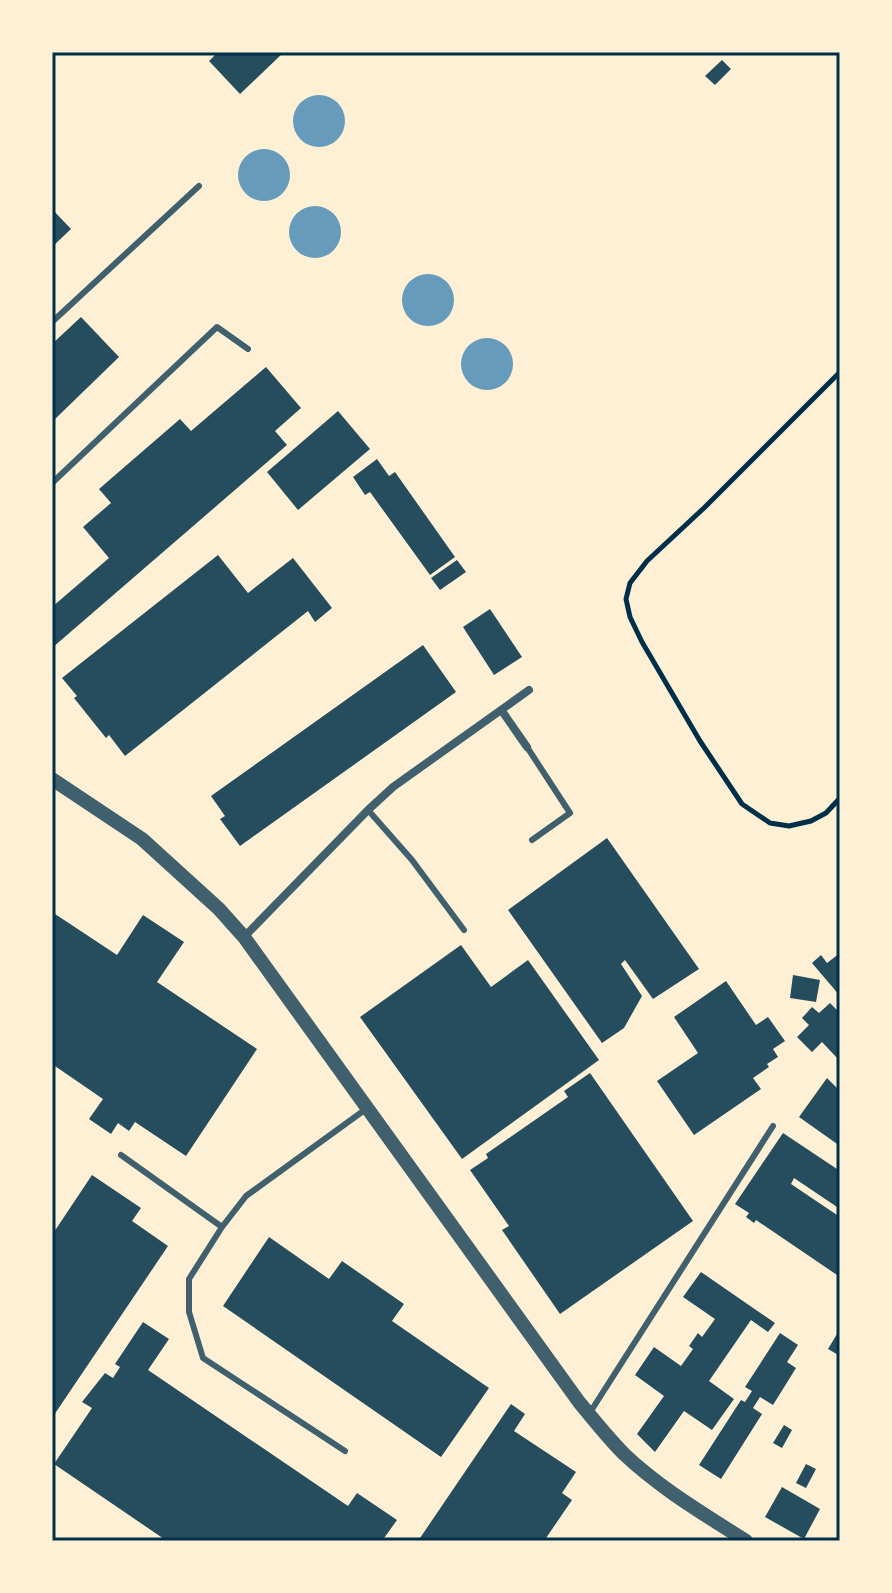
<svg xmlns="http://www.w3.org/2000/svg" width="892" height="1593" viewBox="0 0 892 1593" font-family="'Space Grotesk',sans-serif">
	<rect width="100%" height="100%" fill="#fdf0d5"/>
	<!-- water -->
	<path fill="#669bbc" d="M293 121a26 26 0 1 1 52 0a26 26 0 1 1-52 0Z
		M238 175a26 26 0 1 1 52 0a26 26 0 1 1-52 0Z
		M289 232a26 26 0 1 1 52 0a26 26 0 1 1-52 0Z
		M402 300a26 26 0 1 1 52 0a26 26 0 1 1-52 0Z
		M461 364a26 26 0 1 1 52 0a26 26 0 1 1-52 0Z"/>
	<!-- building -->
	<path fill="#264d5e" d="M218,52H284L240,94L209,61Z
		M722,60L731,69L715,85L705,76Z
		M52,209L71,229L52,247Z
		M81,317L119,357L52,422V344Z
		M266,367L301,408L275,431L287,445L52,648V607L109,558L83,527L111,503L99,489L180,419L191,431Z
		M338,411L370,449L298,510L267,472Z
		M377,459L389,476L395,472L455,557L430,575L370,492L365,495L353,477Z
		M218,555L248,593L293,558L332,608L315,622L308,611L125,756L109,735L106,738L74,698L77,696L62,678Z
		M457,560L466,572L440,590L431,578Z
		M490,609L522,657L494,675L463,627Z
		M423,645L456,692L240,846L220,819L225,816L211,796Z
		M607,838L699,969L653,999L625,960L621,964L642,996L624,1028L602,1043L508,910Z
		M52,912L117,955L143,915L184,942L157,982L257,1049L186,1156L135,1122L129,1131L118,1123L111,1134L89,1119L103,1099L52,1064Z
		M461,945L491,987L528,960L599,1060L462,1159L360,1017Z
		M840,953V996L812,963L821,955L827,963Z
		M793,975L820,980L816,1002L790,998Z
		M726,981L756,1025L768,1017L785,1041L773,1049L778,1057L767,1064L769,1067L753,1078L761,1089L694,1135L657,1081L698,1053L674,1017Z
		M830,1003L840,1013V1057L838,1059L822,1042L812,1052L797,1037L809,1025L802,1018L812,1007L819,1013Z
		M590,1073L693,1221L560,1314L502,1230L509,1226L470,1170L488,1158L486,1154L568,1097L564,1091Z
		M827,1078L840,1091V1146L799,1117Z
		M783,1133L840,1171V1209L794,1178L791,1184L840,1217V1277L756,1220L754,1223L746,1217L749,1213L735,1204Z
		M92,1175L141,1208L132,1221L168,1246L52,1418V1235Z
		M269,1237L329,1279L342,1261L404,1304L392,1321L489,1388L441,1457L223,1306Z
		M701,1272L775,1323L768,1332L751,1320L709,1381L734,1399L712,1430L684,1411L655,1452L637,1434L664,1396L635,1375L654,1347L681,1366L693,1349L689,1346L698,1333L702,1337L715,1319L683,1297Z
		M143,1322L169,1339L148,1370L348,1506L357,1493L397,1520L382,1541H167L54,1464L92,1408L82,1402L105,1373L113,1378L120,1367L115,1364Z
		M840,1329V1356L828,1349Z
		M780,1333L798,1345L787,1362L796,1368L773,1405L760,1397L753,1408L762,1414L721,1479L699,1465L741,1400L745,1402L752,1391L745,1387Z
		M511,1404L525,1414L514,1431L576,1472L562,1493L572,1500L544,1541H418Z
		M784,1425L792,1430L782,1448L773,1443Z
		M806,1464L816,1469L806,1488L796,1483Z
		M782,1487L820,1509L804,1539L765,1517Z"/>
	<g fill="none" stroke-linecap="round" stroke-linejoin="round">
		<!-- path -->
		<path stroke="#003049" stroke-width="5" d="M840,372L704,508L647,561L630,583L626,599L630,617L642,642L700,741L742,804L770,823L789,826L811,821L826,813L840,798"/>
		<!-- service -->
		<path stroke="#3f606c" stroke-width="6" d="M52,322L199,186
			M52,483L217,327L248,349
			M527,747L570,813L532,840
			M368,810L412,860L464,930
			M121,1155L222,1227
			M589,1414L773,1126
			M345,1451L203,1358L189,1312V1279L222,1227L246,1196L366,1109"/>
		<!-- minor -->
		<path stroke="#3f606c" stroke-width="8" d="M502,711L527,747
			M244,937L368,810L393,787L529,690"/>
		<!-- tertiary -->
		<path stroke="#3f606c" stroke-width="14" d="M52,779L142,839L219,909L244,937L579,1402C593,1419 608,1438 624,1454C661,1489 704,1514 746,1541"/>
	</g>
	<!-- border -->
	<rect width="892" height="1593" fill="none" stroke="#fdf0d5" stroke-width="108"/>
	<rect x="54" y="54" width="784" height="1485" fill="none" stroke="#003049" stroke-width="3"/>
</svg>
